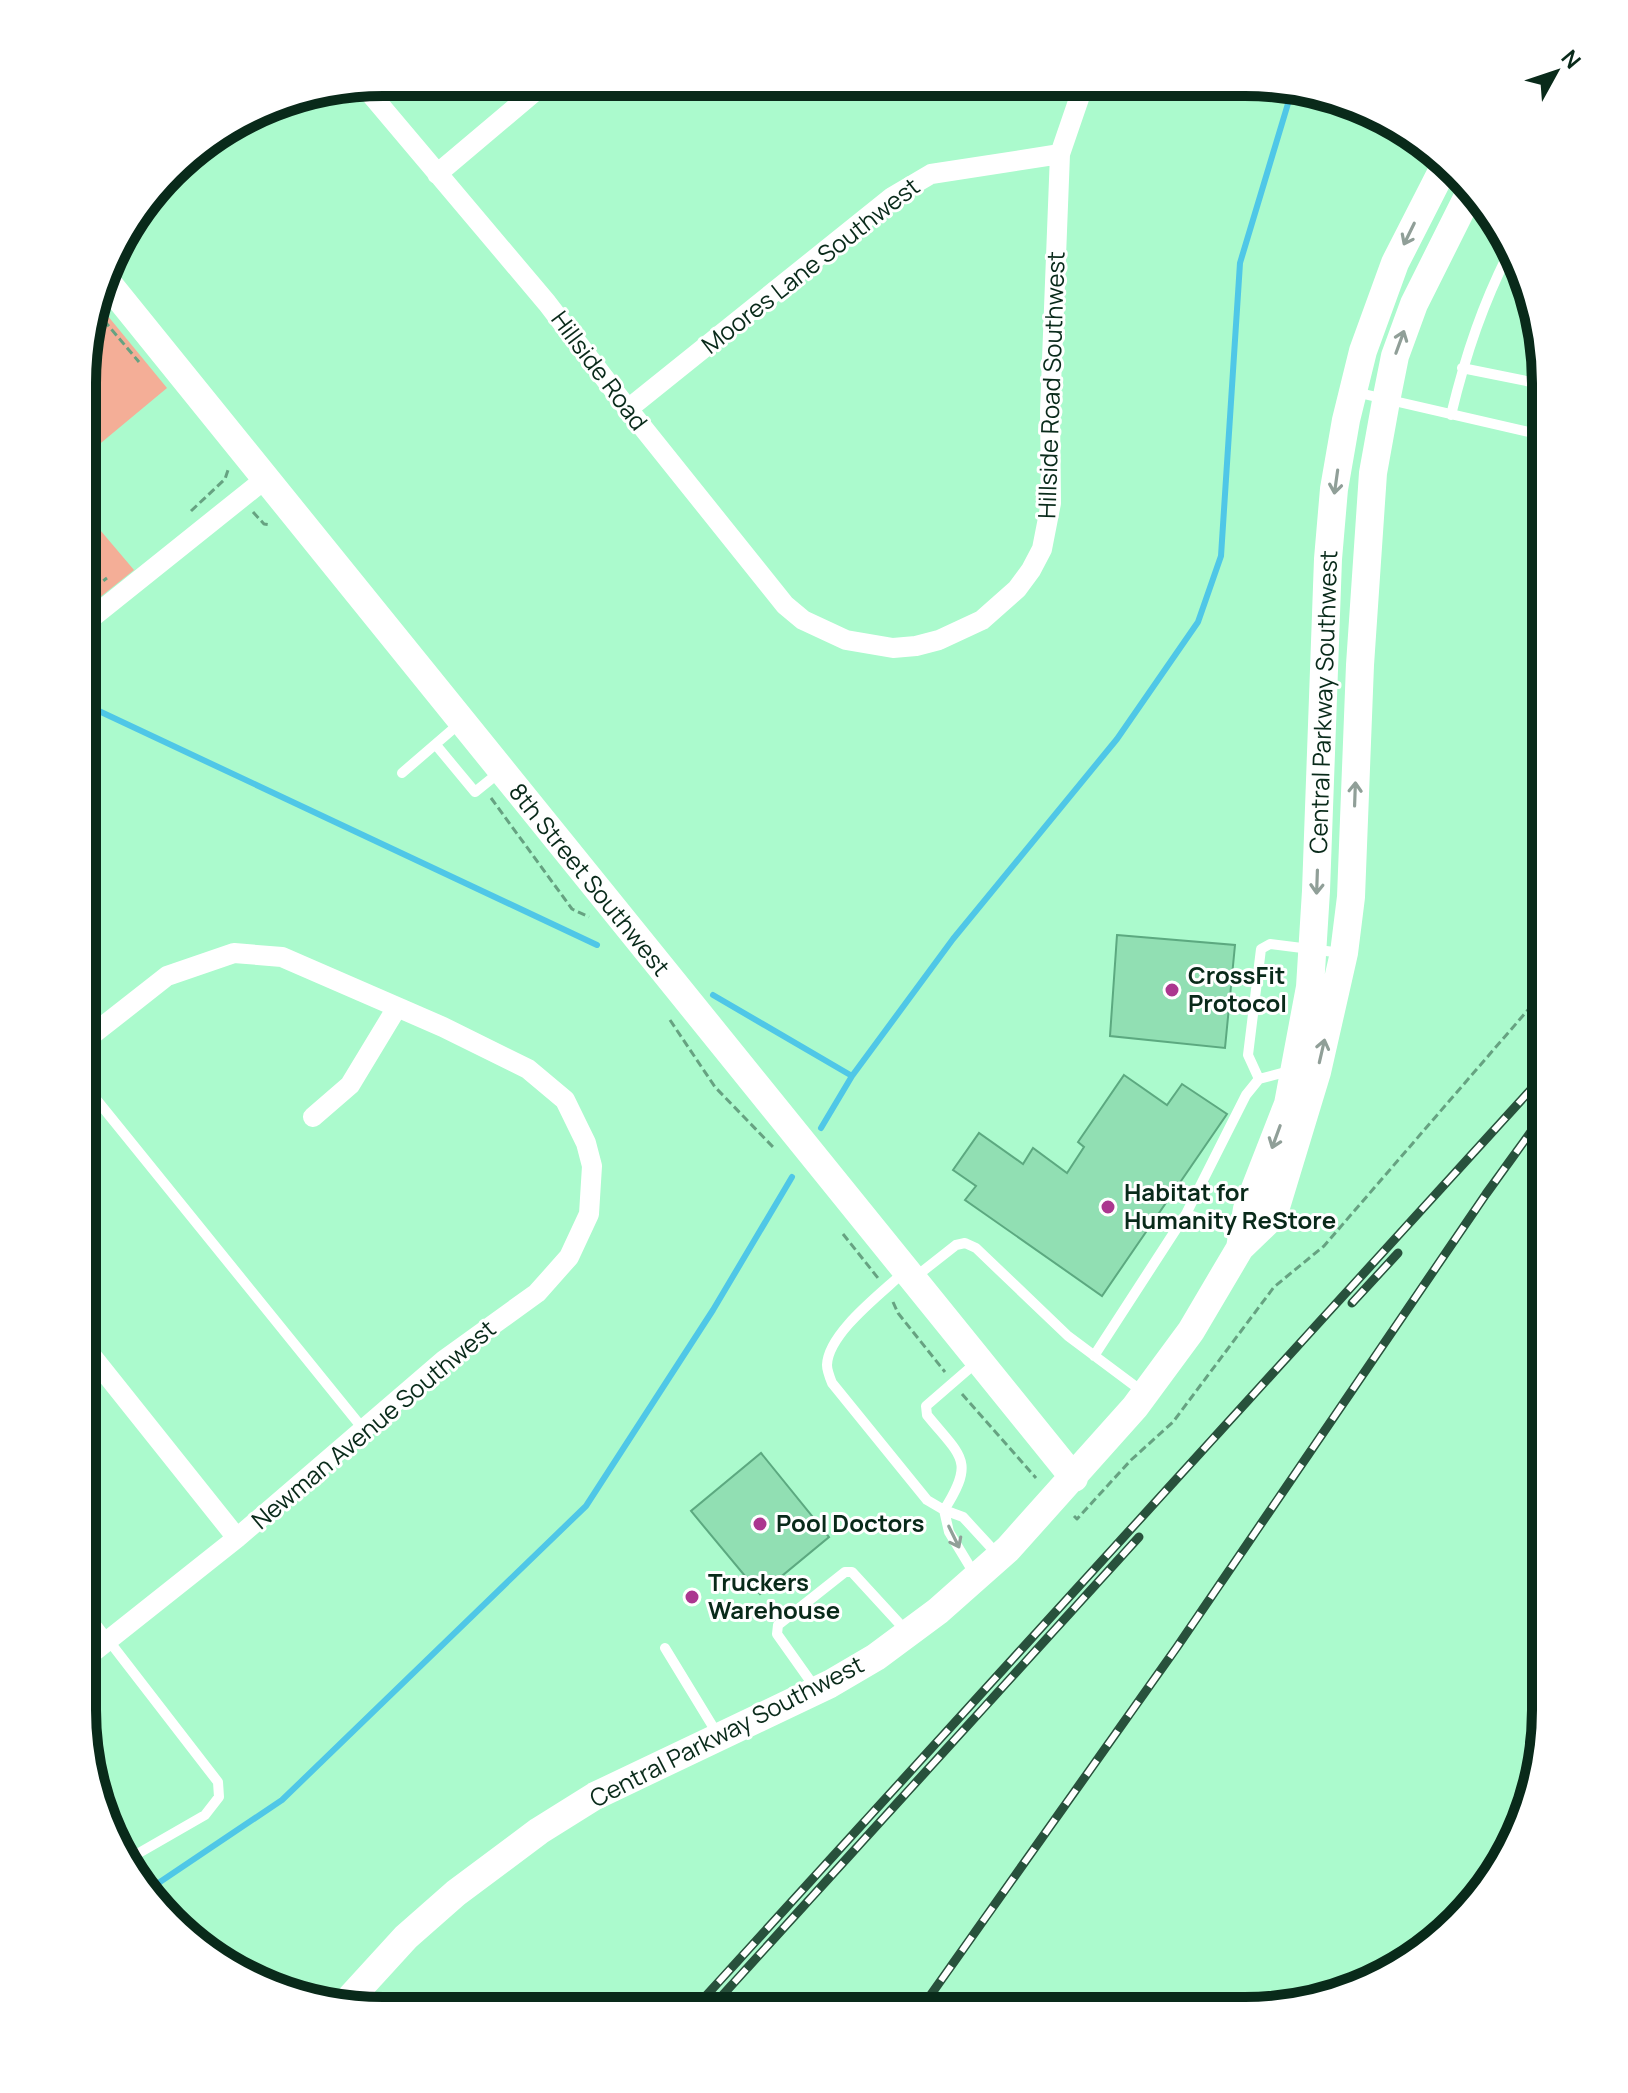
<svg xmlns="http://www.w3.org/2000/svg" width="1628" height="2093" viewBox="0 0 1628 2093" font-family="Manrope,sans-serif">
	<rect width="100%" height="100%" fill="#abfacd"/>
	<!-- green -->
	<path fill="#f4ae97" d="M98,304L167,388L84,457L85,343Z
		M84,511L134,570L84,610Z"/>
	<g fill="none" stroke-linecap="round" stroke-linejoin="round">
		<!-- stream -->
		<path stroke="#4fc7e7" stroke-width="6" d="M84,704L597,945
			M713,995L852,1076
			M821,1128L852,1076L953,939L1117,739L1198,622L1221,556L1240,263L1293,87
			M145,1892L282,1800L586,1506L713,1310L792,1177"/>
	</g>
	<!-- building -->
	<path fill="#91dfb3" stroke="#5ca980" stroke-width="2" d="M1117,935L1235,945L1225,1048L1110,1036Z
		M1124,1075L1167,1105L1182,1084L1227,1114L1102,1296L965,1200L976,1186L953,1170L979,1133L1023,1164L1033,1148L1067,1173L1084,1147L1078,1142Z
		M761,1453L829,1537L760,1594L691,1511Z"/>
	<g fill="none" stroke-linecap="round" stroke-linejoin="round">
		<!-- path -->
		<path stroke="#66a281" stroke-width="3" stroke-dasharray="8 4" stroke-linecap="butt" d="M96,311L139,362
			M191,511L225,479L228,470
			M253,512L264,524L271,525
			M84,595L107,578
			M491,798L572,909L589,917
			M670,1020L715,1087L773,1147
			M843,1234L878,1278
			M893,1302L898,1313L945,1372
			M962,1394L1036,1478
			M1074,1516L1077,1519L1131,1460L1173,1422L1274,1287L1324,1246L1546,989"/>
		<!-- lane -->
		<path stroke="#fff" stroke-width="10" d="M1462,368L1546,385
			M1355,392L1546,436
			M1451,415C1466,353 1483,303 1512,246
			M436,745L475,792L501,771
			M402,773L460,723
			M1259,1079L1248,1055L1261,949L1270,944L1342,953
			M83,1083L364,1430
			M1186,1214L1226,1227L1235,1241
			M904,1272C882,1293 828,1333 827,1365C827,1370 830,1378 832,1383L927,1500L944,1510C976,1460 961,1457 927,1415L926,1406L978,1361
			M914,1278L956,1245L965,1243L976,1248L1068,1336L1143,1392
			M1094,1356L1186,1214L1246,1095L1259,1079L1293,1070
			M975,1575L949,1532L944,1510L963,1517L998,1555
			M82,1606L218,1782L219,1797L205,1815L125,1861
			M665,1648L718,1735
			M816,1689L777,1634L778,1625L845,1572H852L908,1633"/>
		<!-- street -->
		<path stroke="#fff" stroke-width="20" d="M363,85L547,303L628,409L785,605L803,620L846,640L893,648L916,646L939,640L982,620L1017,589L1031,570L1042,549L1051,503L1050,411L1060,154L1084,84
			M437,174L546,82
			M628,409L892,197L931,174L1060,154
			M84,624L265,479
			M313,1117L350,1085L396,1009
			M83,1345L237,1538
			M82,1661L237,1538L444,1360L537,1293L569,1257L589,1214L592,1166L586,1143L565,1100L528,1069L443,1027L282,957L234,953L167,976L83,1042"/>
		<!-- secondary -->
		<path stroke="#fff" stroke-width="28" d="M106,281L1074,1478
			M1240,1248L1247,1209L1288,1104L1310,987L1316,891L1328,559L1334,489L1346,420L1363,351L1395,263L1445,165
			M342,2007L406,1937L456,1893L539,1831L595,1796L830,1684L876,1657L938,1611L1008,1549L1135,1407L1191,1331L1240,1248L1267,1222L1276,1207L1317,1072L1344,953L1351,897L1360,665L1373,473L1386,401L1395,356L1414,304L1469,194"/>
		<defs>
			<path id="rail" d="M1352,1303L1398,1253
				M694,2009L1546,1073
				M710,2009L1139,1537
				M920,2010L1177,1647L1486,1194L1546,1111"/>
		</defs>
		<!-- rail casing -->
		<use href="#rail" stroke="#28513c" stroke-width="9"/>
		<!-- rail -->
		<use href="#rail" stroke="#fff" stroke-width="6" stroke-dasharray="18" stroke-linecap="butt"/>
	</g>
	<!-- one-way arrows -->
	<defs><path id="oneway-shaft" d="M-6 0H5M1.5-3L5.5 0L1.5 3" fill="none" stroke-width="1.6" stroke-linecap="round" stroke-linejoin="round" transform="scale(2)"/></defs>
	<g stroke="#909f98">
		<use href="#oneway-shaft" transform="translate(1409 234) rotate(116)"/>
		<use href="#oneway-shaft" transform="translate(1400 342) rotate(-70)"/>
		<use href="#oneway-shaft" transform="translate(1336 482) rotate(98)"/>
		<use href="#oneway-shaft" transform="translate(1355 794) rotate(-88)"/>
		<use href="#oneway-shaft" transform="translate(1317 882) rotate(92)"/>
		<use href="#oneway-shaft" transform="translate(1322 1051) rotate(-77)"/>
		<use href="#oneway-shaft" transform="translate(1276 1137) rotate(110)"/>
		<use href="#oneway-shaft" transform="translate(954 1537) rotate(64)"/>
	</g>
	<!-- markers -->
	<g fill="#ab378f" stroke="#fff" stroke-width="3">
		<circle cx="1172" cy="990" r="8"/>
		<circle cx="1108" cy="1207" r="8"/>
		<circle cx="760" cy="1524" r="8"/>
		<circle cx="692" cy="1597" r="8"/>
	</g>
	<g text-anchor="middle" stroke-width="6" stroke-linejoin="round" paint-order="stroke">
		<!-- street labels -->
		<g font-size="24" fill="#092a1a" stroke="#fff">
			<text transform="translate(811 266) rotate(-38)" y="8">Moores Lane Southwest</text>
			<text transform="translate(599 371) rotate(53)" y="8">Hillside Road</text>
			<text transform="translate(1052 385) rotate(-88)" y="8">Hillside Road Southwest</text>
			<text transform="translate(1324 702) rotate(-88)" y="8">Central Parkway Southwest</text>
			<text transform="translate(589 880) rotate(51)" y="8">8th Street Southwest</text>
			<text transform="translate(374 1425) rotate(-40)" y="8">Newman Avenue Southwest</text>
			<text transform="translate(727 1732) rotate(-27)" y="8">Central Parkway Southwest</text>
		</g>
		<!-- poi labels -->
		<g font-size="24" font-weight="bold" fill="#092a1a" stroke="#fff" text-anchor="start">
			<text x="1188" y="984">CrossFit<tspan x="1188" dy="28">Protocol</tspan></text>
			<text x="1124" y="1201">Habitat for<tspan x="1124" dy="28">Humanity ReStore</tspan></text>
			<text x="776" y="1532">Pool Doctors</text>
			<text x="708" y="1591">Truckers<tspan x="708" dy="28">Warehouse</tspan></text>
		</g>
	</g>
	<!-- crop -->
	<path d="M0 0H1628V2093H0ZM383 96H1245A287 287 0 0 1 1532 383V1710A287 287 0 0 1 1245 1997H383A287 287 0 0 1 96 1710V383A287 287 0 0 1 383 96Z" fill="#fff" fill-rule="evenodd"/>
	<path fill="none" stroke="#092a1a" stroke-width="10" d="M383 96H1245A287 287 0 0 1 1532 383V1710A287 287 0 0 1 1245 1997H383A287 287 0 0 1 96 1710V383A287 287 0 0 1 383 96Z"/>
	<!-- north arrow -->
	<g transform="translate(1556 72) rotate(50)" stroke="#ffffff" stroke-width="6" paint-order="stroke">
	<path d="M0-6L14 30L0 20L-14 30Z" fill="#092a1a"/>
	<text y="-12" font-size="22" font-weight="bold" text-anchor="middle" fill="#092a1a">N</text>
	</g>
</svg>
